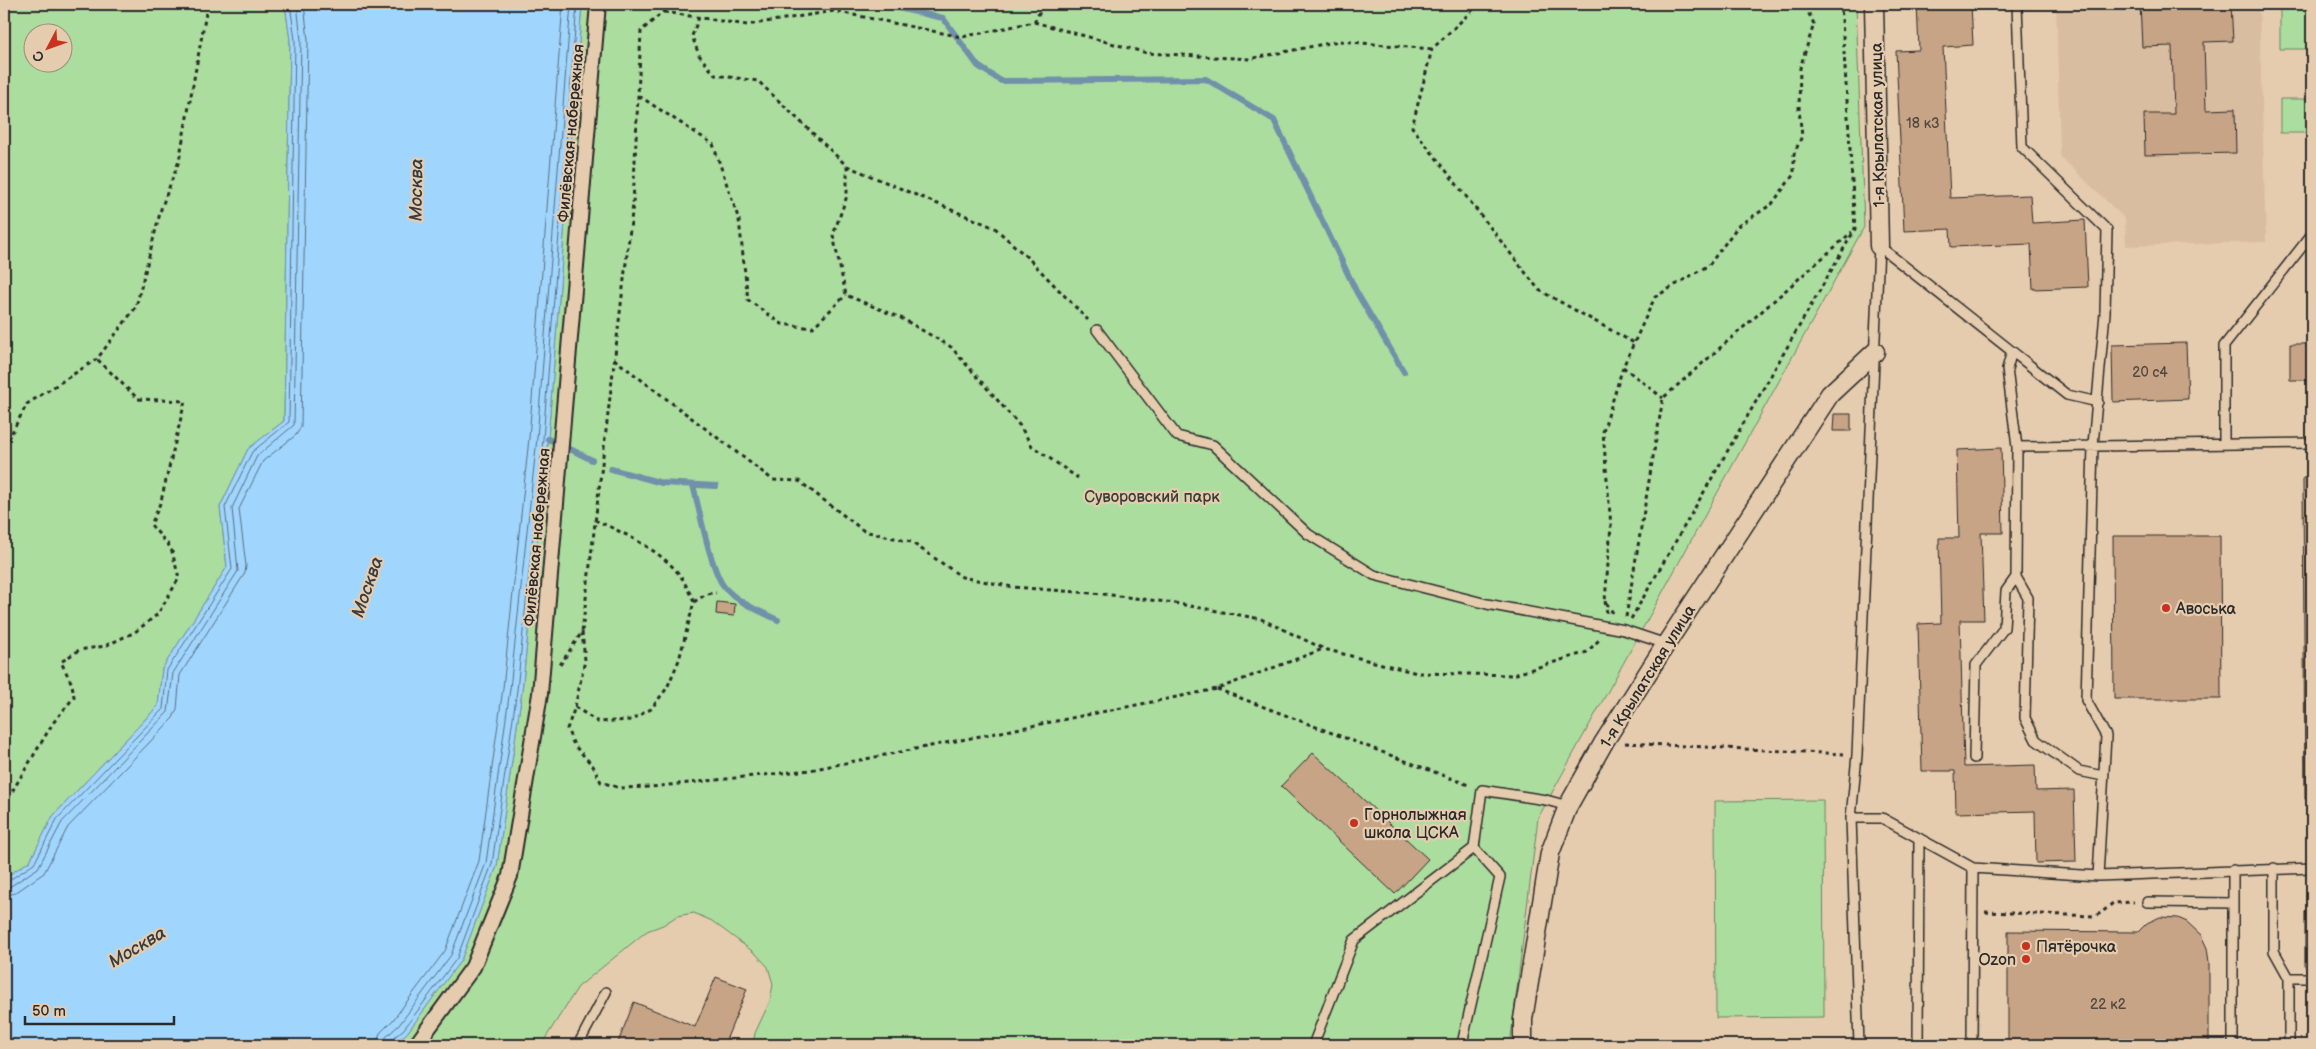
<svg xmlns="http://www.w3.org/2000/svg" width="2316" height="1049" viewBox="0 0 2316 1049" font-family="'Balsamiq Sans',sans-serif">
	<rect width="100%" height="100%" fill="#e6ccae"/>
	<filter id="ink" filterUnits="userSpaceOnUse"><feTurbulence type="fractalNoise" baseFrequency=".02" numOctaves="2"/><feDisplacementMap in="SourceGraphic" scale="10" xChannelSelector="R" yChannelSelector="G"/><feConvolveMatrix kernelMatrix="1 2 1 2 8 2 1 2 1" color-interpolation-filters="sRGB"/></filter>
	<g filter="url(#ink)">
		<!-- built -->
		<path fill="#d9bda0" d="M2056,4H2259L2266,242L2126,246L2125,219L2060,156Z"/>
		<!-- green -->
		<path fill="#abdd9e" stroke="#6b8464" fill-rule="evenodd" d="M4,4H285L290,40L284,421L248,449L220,507L227,567L162,669L158,706L53,816L30,861L4,878ZM32,32H62V62H32Z
			M582,4H1856L1864,227L1538,818L1510,1045H753L755,1033L770,1001L773,984L768,967L756,954L712,921L694,913L677,916L663,925L647,931L578,987L541,1045H393L407,1033L461,960L497,866L522,691L548,439Z
			M2280,4H2312V49H2280Z
			M2280,99H2312V133H2280Z
			M1823,800L1824,1017L1716,1018L1715,801Z"/>
		<!-- water -->
		<path fill="#a0d5fe" stroke="#7191aa" d="M285,4H582L548,439L522,691L497,866L461,960L407,1033L393,1045H4V878L30,861L53,816L158,706L162,669L227,567L220,507L248,449L284,421L290,40Z"/>
		<g fill="none" stroke-linecap="round" stroke-linejoin="round">
			<!-- shore -->
			<path stroke="#5a6f7f" stroke-width="1" d="M4,882L8,881L34,864L57,819L163,709L167,670L232,569L225,507L252,452L289,422L295,40L290,4
				M4,888L11,886L38,868L62,822L168,712L173,673L238,571L232,508L257,456L294,425L301,40L297,4
				M4,896L15,893L44,873L68,827L173,718L177,709L180,675L245,573L246,566L239,509L263,461L296,435L301,427L308,40L304,4
				M376,1045L380,1033L393,1020L445,951L479,861L503,688L529,438L563,4
				M384,1045L386,1037L399,1025L451,955L486,863L510,689L537,438L571,4
				M390,1045L391,1040L404,1029L457,958L492,864L517,690L543,439L577,4"/>
			<!-- stream -->
			<path stroke="#7191aa" stroke-width="6" d="M708,4L723,6L735,4
				M880,4L943,18L978,66L1001,81L1206,79L1274,120L1357,293L1404,372
				M548,439L557,443
				M570,449L592,460
				M611,469L662,483L716,486
				M693,485C699,508 711,572 725,588C740,604 760,611 778,620"/>
		</g>
		<!-- building -->
		<path fill="#c8a486" stroke="#2b2b2b" d="M1917,4H1971L1973,45L1943,47L1950,198L2030,195L2032,223L2085,220L2088,287L2033,289L2031,244L1951,247L1950,229L1904,231L1896,51L1919,50Z
			M2140,4H2231L2233,41L2204,42L2206,110L2235,109L2236,153L2145,155L2144,114H2174L2172,46L2142,47Z
			M2186,343L2188,399L2113,402L2112,345Z
			M2290,344H2312V380H2290Z
			M1834,414H1851V431H1833Z
			M2001,448L2003,533H1981L1984,620H1960L1964,767L2035,765L2036,791L2074,790L2076,862L2036,863L2035,811L1956,813L1955,771H1922L1918,624L1941,623L1939,538H1959L1957,450Z
			M2303,478H2312V799H2305Z
			M2113,536H2220L2221,699H2114Z
			M717,602L735,604L734,616L716,614Z
			M1313,753L1428,859L1395,894L1281,786Z
			M2305,912H2312V966H2305Z
			M2160,917L2178,918L2187,922L2201,935L2207,948L2209,962V1045H2008V931L2138,932L2147,923Z
			M716,977L747,989L724,1045H617L634,1002L695,1027Z"/>
		<g fill="none" stroke-linecap="round" stroke-linejoin="round">
			<defs>
				<path id="service" d="M2017,4L2022,147L2107,230L2105,313L2093,445L2086,700L2106,736L2098,876
					M1879,246L2067,395L2098,402
					M1097,330L1177,436L1213,445L1308,534L1374,575L1487,604L1624,630L1666,644
					M2012,351L2007,369L2017,447
					M2224,444V346L2312,234
					M2016,577L2028,598L2025,718L2036,740L2079,771L2103,776
					M1974,758L1976,665L2004,628L2006,591L2016,577L2017,447L2312,443
					M1851,818H1882L1973,868L2098,876L2312,868
					M2274,868V951L2289,978H2312
					M2147,902L2233,903V1045
					M2233,903V870
					M2289,978V1045
					M1462,1044L1500,877L1474,848
					M578,1045L606,992
					M1313,1045L1354,940L1474,848L1482,790L1546,800L1568,806
					M1859,1045L1851,818L1857,755L1879,246
					M1918,1045L1919,838
					M1972,1045L1973,868"/>
				<path id="pedestrian" d="M416,1045L473,967L510,876L540,694L598,4"/>
				<path id="minor" d="M1874,4L1879,246
					M1523,1045V1019L1550,853L1568,806L1604,742L1666,644L1830,394L1875,352"/>
			</defs>
			<!-- service casing -->
			<use href="#service" stroke="#2b2b2b" stroke-width="12"/>
			<!-- pedestrian casing -->
			<use href="#pedestrian" stroke="#2b2b2b" stroke-width="18"/>
			<!-- minor casing -->
			<use href="#minor" stroke="#2b2b2b" stroke-width="21"/>
			<!-- path -->
			<path stroke="#2b2b2b" stroke-width="3" stroke-dasharray="4 4" stroke-linecap="butt" d="M1479,4L1432,49L1412,127L1539,290L1634,343
				M664,12L747,25L834,11L962,37L1034,22L1044,4
				M699,17L692,36L699,55L715,75L758,81L847,166V196L833,235L846,295L903,319L951,347L1020,426L1032,446L1078,478
				M1034,22L1147,53L1249,59L1339,41L1432,49
				M639,96L713,144L739,220L748,300L782,324L812,328L846,295
				M847,166L995,228L1030,260L1088,320
				M614,359L773,480L799,481L864,531L911,542L962,577L1013,587L1103,594L1174,603L1261,619L1324,649L1417,673L1513,675L1587,652L1599,640
				M1623,367L1663,398
				M4,447L27,404L97,359L136,307L161,209L179,161L206,13L205,4
				M595,520C624,533 663,551 682,578C686,585 690,594 694,602
				M1605,601L1607,613
				M1613,613L1605,601L1611,526L1603,432L1623,367L1655,297L1709,265L1738,226L1772,204L1794,174V154L1802,136L1799,110L1800,68L1814,24L1804,4
				M1626,617L1663,398L1852,232
				M1631,619L1855,229L1841,4
				M582,632L585,660L575,707L567,729L574,745L593,766L601,782L620,788L651,787L810,770L1217,689L1323,649
				M560,665L582,632L633,204L641,31L663,12L670,4
				M1217,689L1471,786
				M575,707L598,722L631,720L651,709L667,688L679,660L694,602L706,594L716,593
				M1625,743L1844,754
				M4,805L53,723L74,697L72,684L61,662L79,650L105,646L135,632L158,614L179,578L171,548L151,525L161,501L185,401L138,399L97,359
				M1985,912L2094,916L2101,913L2113,903L2134,902"/>
			<!-- service -->
			<use href="#service" stroke="#e6ccae" stroke-width="9"/>
			<!-- pedestrian -->
			<use href="#pedestrian" stroke="#e6ccae" stroke-width="14"/>
			<!-- minor -->
			<use href="#minor" stroke="#e6ccae" stroke-width="18"/>
		</g>
	</g>
	<!-- markers -->
	<g fill="#c8321e" stroke="#e6ccae" stroke-width="2">
		<circle cx="2166" cy="608" r="5"/>
		<circle cx="1354" cy="823" r="5"/>
		<circle cx="2026" cy="946" r="5"/>
		<circle cx="2026" cy="959" r="5"/>
	</g>
	<g text-anchor="middle" stroke-width="4.5" stroke-linejoin="round" paint-order="stroke">
		<!-- number labels -->
		<g font-size="14" fill="#524942">
			<text x="1923" y="128">18 к3</text>
			<text x="2150" y="377">20 с4</text>
			<text x="2108" y="1009">22 к2</text>
		</g>
		<!-- street labels -->
		<g font-size="16" fill="#2b2b2b" stroke="#e6ccae">
			<text transform="translate(1877 125) rotate(-91)" y="6">1-я Крылатская улица</text>
			<text transform="translate(570 133) rotate(-85)" y="6">Филёвская набережная</text>
			<text transform="translate(536 537) rotate(-85)" y="6">Филёвская набережная</text>
			<text transform="translate(1647 676) rotate(-58)" y="6">1-я Крылатская улица</text>
		</g>
		<!-- park labels -->
		<g font-size="16" fill="#383d36" stroke="#e6ccae">
			<text x="1152" y="502">Суворовский парк</text>
		</g>
		<!-- poi labels -->
		<g font-size="16" fill="#2b2b2b" stroke="#e6ccae" text-anchor="start">
			<text x="2176" y="614">Авоська</text>
			<text x="1364" y="820">Горнолыжная<tspan x="1364" dy="18">школа ЦСКА</tspan></text>
			<text x="2036" y="952">Пятёрочка</text>
			<text x="2016" y="965" text-anchor="end">Ozon</text>
		</g>
		<!-- water labels -->
		<g font-size="18" font-style="italic" fill="#373c40" stroke="#e6ccae">
			<text transform="translate(416 190) rotate(-89)" y="6">Москва</text>
			<text transform="translate(367 587) rotate(-71)" y="6">Москва</text>
			<text transform="translate(137 947) rotate(-31)" y="6">Москва</text>
		</g>
	</g>
	<!-- margin -->
	<rect width="2316" height="1049" fill="none" stroke="#e6ccae" stroke-width="20"/>
	<rect x="10" y="10" width="2296" height="1029" fill="none" stroke="#2b2b2b" stroke-width="2" filter="url(#ink)"/>
	<!-- north arrow -->
	<g transform="translate(48 48) rotate(229)"><circle r="24" fill="#e6ccae" stroke="#9b8c7a"/>
	<path d="M0-4L9 19L0 12L-9 19Z" fill="#c8321e"/>
	<text y="-8" font-size="14" font-weight="bold" text-anchor="middle" fill="#2b2b2b">С</text>
	</g>
	<!-- scale -->
	<path d="M25 1016v8h149v-8" fill="none" stroke="#2b2b2b" stroke-width="2.5"/>
	<text x="32" y="1016" font-size="15" fill="#2b2b2b" stroke="#e6ccae" stroke-width="4" paint-order="stroke">50 m</text>
</svg>
